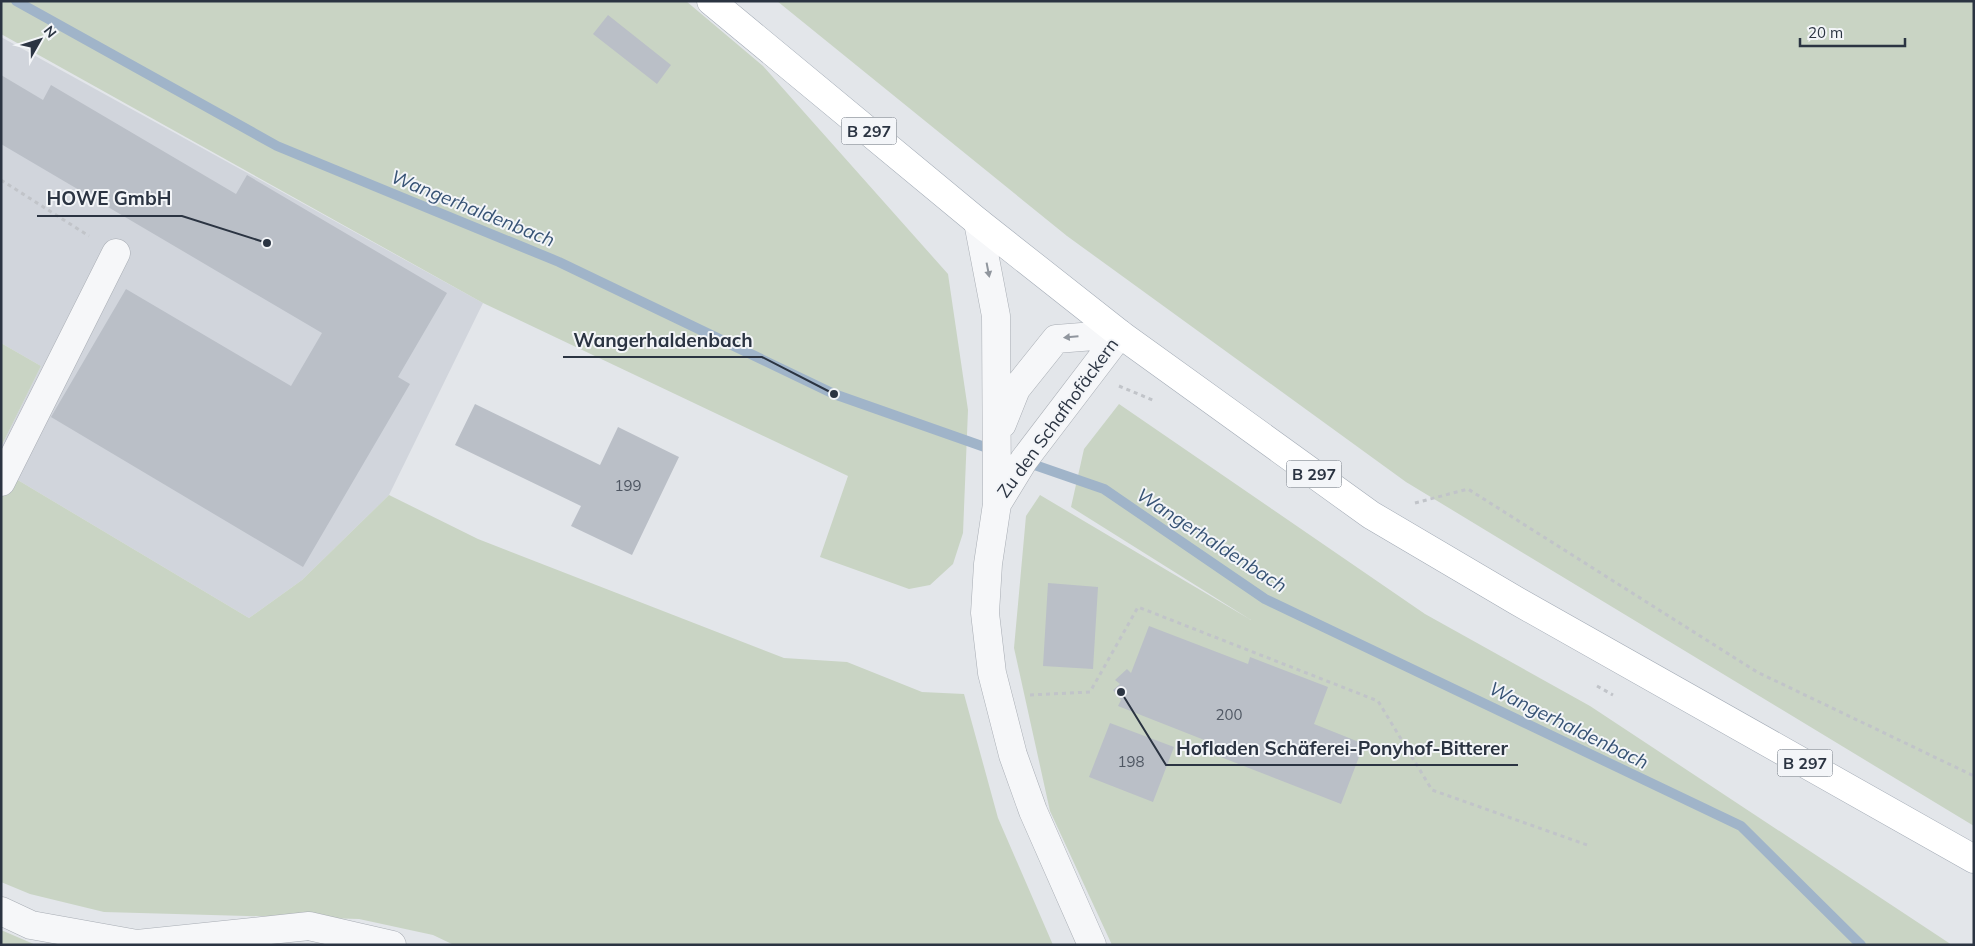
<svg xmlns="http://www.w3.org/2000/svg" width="1975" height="946" viewBox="0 0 1975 946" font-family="Mulish,sans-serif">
	<rect width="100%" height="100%" fill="#e3e6ea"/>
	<!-- built -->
	<path fill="#d1d5dc" d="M1,37L483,303L389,495L302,580L249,618L1,470V447L41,366L1,343Z"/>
	<!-- green -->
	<path fill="#c9d4c4" d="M1,1H686L763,66L948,274L968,410L963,533L953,564L930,585L909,589L820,557L848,476L483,303L1,34Z
		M777,1H1974V826L1406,482L1067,236Z
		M1,343L41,366L1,447Z
		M1119,404L1425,614L1590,706L1952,945H1112L1050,811L1014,648L1026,516L1040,495L1251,620L1071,507L1084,449Z
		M1,470L249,618L302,580L389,495L478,539L784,658L847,662L922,692L964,694L998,818L1053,945H454L433,935L359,919L104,912L30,894L1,882Z
		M1,930L36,945H1Z"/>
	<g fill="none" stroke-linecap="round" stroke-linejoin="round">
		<!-- stream -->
		<path stroke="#a0b4c9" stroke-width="10" d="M16,1L277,146L559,262L834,394L996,451
			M1026,462L1104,489L1265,599L1741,826L1861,945"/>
	</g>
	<!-- building -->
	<path fill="#babfc7" d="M608,15L671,65L657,84L593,34Z
		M1,75L43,100L51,85L236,194L247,175L447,293L398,377L410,384L303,567L51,417L126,289L291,386L322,333L1,144Z
		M475,404L600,465L618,427L679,457L632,555L571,526L581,506L455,445Z
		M1048,583L1098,587L1093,669L1043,666Z
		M1149,626L1248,664L1250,657L1328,687L1314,724L1364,744L1341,804L1213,754L1217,745L1118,706L1121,700L1113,690L1120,684L1115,680L1127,669L1131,673Z
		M1110,723L1174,747L1153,802L1089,777Z"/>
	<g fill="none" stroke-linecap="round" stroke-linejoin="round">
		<defs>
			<path id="minor" d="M978,222L996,316L997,504L988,564L985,613L992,673L1013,755L1033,811L1092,945
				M1002,424L1016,389L1056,339L1120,334
				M1,482L116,253
				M997,504L1024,460L1120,334
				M1,911L31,925L137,944L309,926L392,945"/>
			<path id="major" d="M711,1L978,222L1120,334L1371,515L1517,601L1974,859"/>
		</defs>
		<!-- minor casing -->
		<use href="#minor" stroke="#a8adb4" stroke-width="29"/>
		<!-- major casing -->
		<use href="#major" stroke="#a3abb6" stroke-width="29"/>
		<!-- path -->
		<path stroke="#c1c4c9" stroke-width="3" stroke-dasharray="4 4" stroke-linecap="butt" d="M1,180L89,236
			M1119,386L1155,401
			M1415,503L1468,489L1757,672L1974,776
			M1597,686L1613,695
			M1030,695L1090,692L1138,607L1378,701L1432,790L1590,846"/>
		<!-- minor -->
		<use href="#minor" stroke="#f6f7f9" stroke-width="28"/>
		<!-- major -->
		<use href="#major" stroke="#fff" stroke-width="28"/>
	</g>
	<!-- one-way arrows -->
	<defs><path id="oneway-solid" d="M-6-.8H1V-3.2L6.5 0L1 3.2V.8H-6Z" transform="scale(1.25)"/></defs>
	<g fill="#90969e">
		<use href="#oneway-solid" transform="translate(988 270) rotate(79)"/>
		<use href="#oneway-solid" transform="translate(1071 337) rotate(175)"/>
	</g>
	<g text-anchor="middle" stroke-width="4" stroke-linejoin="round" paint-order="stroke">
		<!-- number labels -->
		<g font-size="15" fill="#4f5763">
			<text x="628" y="491">199</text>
			<text x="1229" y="720">200</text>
			<text x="1131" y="767">198</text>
		</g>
		<!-- shield labels -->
		<g fill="#f3f5f8" stroke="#676e79" stroke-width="1">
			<rect x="841.5" y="117.5" width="55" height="27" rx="4"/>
			<rect x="1286.5" y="460.5" width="55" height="27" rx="4"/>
			<rect x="1777.5" y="749.5" width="55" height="27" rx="4"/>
		</g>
		<g font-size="16" font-weight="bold" fill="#2b3442">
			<text x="869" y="137">B 297</text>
			<text x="1314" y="480">B 297</text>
			<text x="1805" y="769">B 297</text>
		</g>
		<!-- street labels -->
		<g font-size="18" fill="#2b3442" stroke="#f3f5f8">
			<text transform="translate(1058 418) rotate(-54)" y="6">Zu den Schafhofäckern</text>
		</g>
		<!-- water labels -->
		<g font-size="19" font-style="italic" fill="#375375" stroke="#f3f5f8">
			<text transform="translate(473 208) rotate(22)" y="7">Wangerhaldenbach</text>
			<text transform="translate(1212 540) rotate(33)" y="7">Wangerhaldenbach</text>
			<text transform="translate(1569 725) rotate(26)" y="7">Wangerhaldenbach</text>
		</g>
	</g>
	<!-- callouts -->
	<path fill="none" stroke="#2b3442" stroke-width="2" d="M267 243L182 216H37M834 394L762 357H563M1121 692L1166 765H1518"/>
	<g fill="#2b3442" stroke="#f3f5f8" stroke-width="2">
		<circle cx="267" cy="243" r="5"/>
		<circle cx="834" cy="394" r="5"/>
		<circle cx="1121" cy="692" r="5"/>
	</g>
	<g font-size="19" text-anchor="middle" font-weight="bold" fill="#2b3442" stroke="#f3f5f8" stroke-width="4" stroke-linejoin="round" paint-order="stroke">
		<text x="109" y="205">HOWE GmbH</text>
		<text x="663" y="347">Wangerhaldenbach</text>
		<text x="1342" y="755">Hofladen Schäferei-Ponyhof-Bitterer</text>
	</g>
	<!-- border -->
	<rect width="1975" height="946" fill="none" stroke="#2b3442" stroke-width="5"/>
	<!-- north arrow -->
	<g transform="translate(40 40) rotate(51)" stroke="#f3f5f8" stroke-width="4" paint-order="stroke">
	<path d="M0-4L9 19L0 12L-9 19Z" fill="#2b3442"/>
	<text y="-8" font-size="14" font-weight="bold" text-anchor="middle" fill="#2b3442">N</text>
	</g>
	<!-- scale -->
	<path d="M1800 38v8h105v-8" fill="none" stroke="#2b3442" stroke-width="2.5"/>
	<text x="1808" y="38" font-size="15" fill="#2b3442" stroke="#f3f5f8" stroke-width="4" paint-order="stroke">20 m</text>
</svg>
